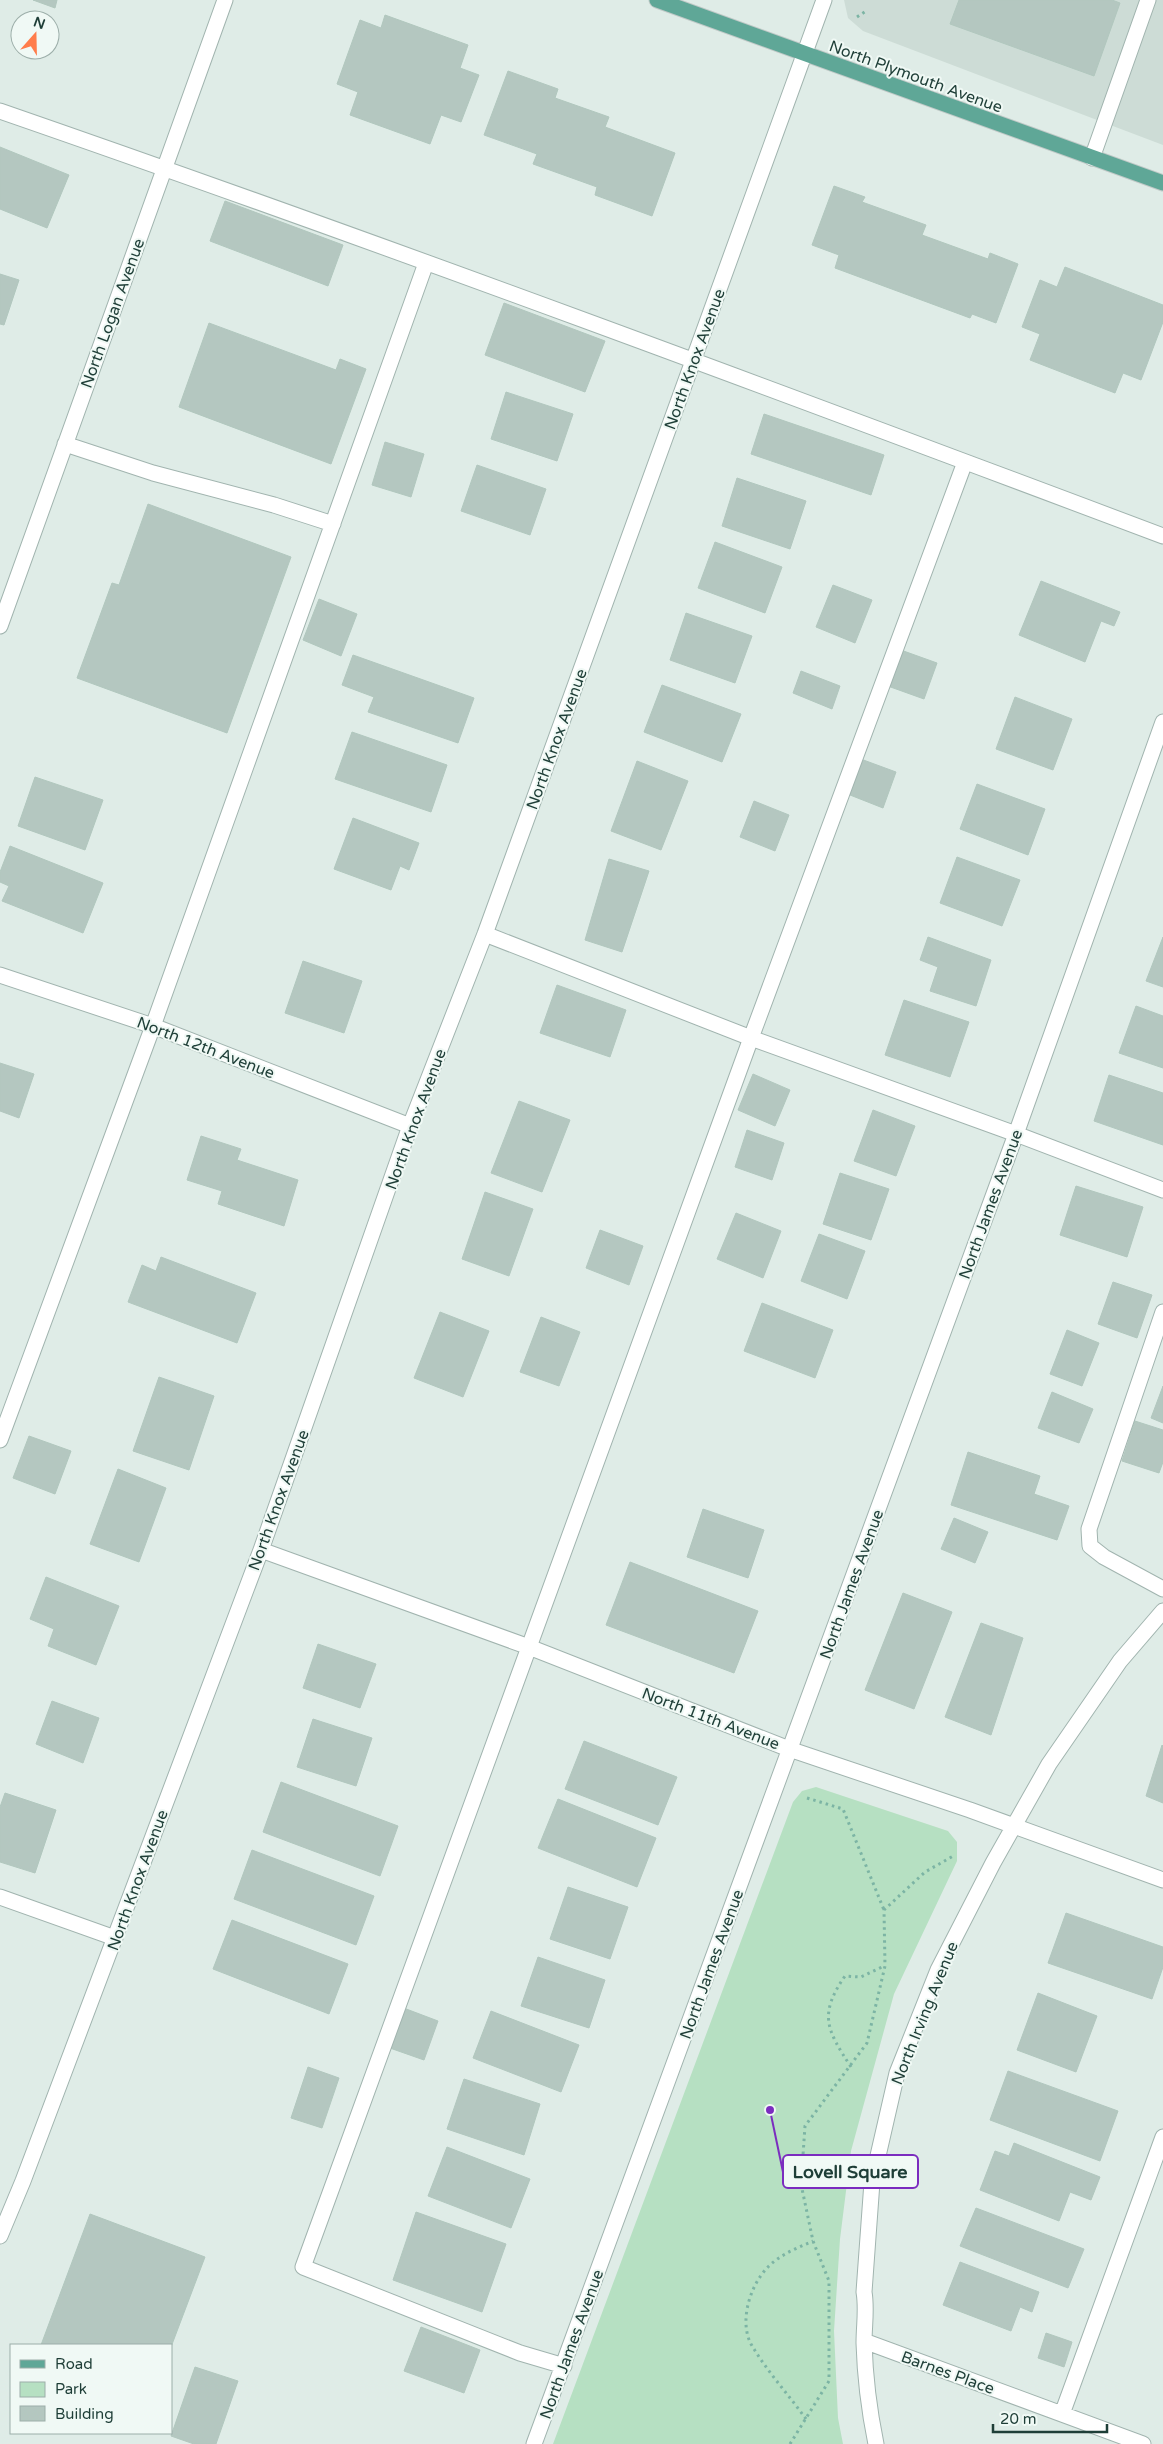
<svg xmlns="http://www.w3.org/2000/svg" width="1163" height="2444" viewBox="0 0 1163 2444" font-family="'Varela Round',sans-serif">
	<rect width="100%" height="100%" fill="#dfece7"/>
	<!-- built -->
	<path fill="#cddcd6" d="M844,0H1163V145L863,31L848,18Z"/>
	<!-- green -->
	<path fill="#b6e0c2" d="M816,1787L948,1831L957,1842V1861L894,1994L851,2151L840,2239L834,2331L838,2418L843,2444H553L793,1802L802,1791Z"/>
	<!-- building -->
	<path fill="#b4c7c0" stroke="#b1c7be" d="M33,0H57L55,8Z
		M959,0H1112L1120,3L1094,76L950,24Z
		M385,15L468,45L460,68L479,75L461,122L441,115L430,144L350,115L358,92L337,84L360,20L381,28Z
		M508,71L558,89L555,98L609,117L605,127L675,153L652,216L595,195L597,187L533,164L537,154L484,135Z
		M0,147L69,175L47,228L0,209Z
		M834,186L865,197L862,202L926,225L922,235L988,259L990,253L1018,264L996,323L972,314L970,318L835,268L839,255L812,245Z
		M225,201L343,245L328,286L210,241Z
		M1065,267L1163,305V322L1141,380L1123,373L1115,393L1030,360L1040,334L1022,327L1040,280L1057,287Z
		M0,274L19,280L4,325L0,324Z
		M504,303L605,341L585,392L485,355Z
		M209,323L336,370L340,359L366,369L331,464L179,407Z
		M506,392L573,414L557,461L491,439Z
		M764,414L884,455L871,495L751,454Z
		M385,442L424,454L411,497L372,485Z
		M477,465L546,489L530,535L461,511Z
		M737,478L806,501L790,549L722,526Z
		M148,504L291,557L227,733L77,678L112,583L119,585Z
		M715,542L782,567L765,613L698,588Z
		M1041,581L1120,612L1114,626L1101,621L1085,662L1019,635Z
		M833,585L872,600L855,643L816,627Z
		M319,599L357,614L341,656L303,640Z
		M686,613L752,636L735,683L670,660Z
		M898,649L937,663L924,699L885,685Z
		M353,655L474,698L458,743L368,712L374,697L342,685Z
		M801,671L840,686L832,709L793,693Z
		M662,685L741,714L722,762L644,732Z
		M1015,697L1072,719L1053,770L996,749Z
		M352,732L447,765L431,812L335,779Z
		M858,758L896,772L883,808L845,793Z
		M637,761L688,781L661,850L611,831Z
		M35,777L103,800L85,850L18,826Z
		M977,784L1045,809L1028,855L960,829Z
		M754,801L789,815L775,851L740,837Z
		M353,818L419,843L409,870L400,866L391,890L334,869Z
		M10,846L103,883L83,933L2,901L9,886L0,882V872Z
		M957,857L1020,880L1002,926L940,903Z
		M609,859L649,871L622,952L585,940Z
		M928,937L991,960L976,1006L930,991L938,967L920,960Z
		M1163,937V987L1146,981Z
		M303,961L362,981L344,1033L285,1013Z
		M557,985L626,1010L610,1057L540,1033Z
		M904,1000L969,1022L950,1077L885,1055Z
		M1136,1006L1163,1016V1068L1119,1053Z
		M0,1063L34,1074L19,1118L0,1111Z
		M753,1074L790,1090L775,1126L738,1110Z
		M1109,1075L1163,1093V1145L1094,1121Z
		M519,1101L570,1120L542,1192L491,1173Z
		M873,1110L915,1126L896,1176L854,1161Z
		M747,1130L784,1143L772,1180L735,1167Z
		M201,1136L241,1149L237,1160L298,1180L284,1226L218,1204L222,1191L187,1180Z
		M840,1173L889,1189L871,1240L823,1224Z
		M1076,1186L1143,1207L1127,1257L1060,1235Z
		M485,1192L533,1209L509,1276L462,1259Z
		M736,1213L781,1231L763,1278L717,1259Z
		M600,1230L643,1246L629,1285L586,1268Z
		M819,1234L865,1251L847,1299L801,1281Z
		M161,1257L256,1293L237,1343L128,1302L142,1265L156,1271Z
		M1113,1282L1152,1295L1137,1338L1098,1324Z
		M762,1303L833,1330L815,1378L744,1351Z
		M440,1312L489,1331L463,1397L414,1378Z
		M541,1317L580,1332L559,1386L520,1372Z
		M1067,1330L1099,1343L1082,1386L1050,1374Z
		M159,1377L214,1396L189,1470L133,1451Z
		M1163,1386V1423L1151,1418Z
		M1052,1392L1093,1409L1079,1443L1038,1428Z
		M1135,1421L1163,1430V1462L1159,1473L1122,1461Z
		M29,1436L71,1451L55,1494L13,1478Z
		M968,1452L1040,1476L1034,1494L1069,1506L1057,1540L951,1505Z
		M118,1469L166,1488L139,1562L90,1544Z
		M703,1509L764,1530L748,1578L687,1557Z
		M954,1518L988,1532L975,1563L941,1549Z
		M630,1562L758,1611L734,1673L606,1625Z
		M46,1577L119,1606L96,1665L48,1646L54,1629L30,1619Z
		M903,1593L952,1612L914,1709L865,1690Z
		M981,1623L1023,1638L991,1735L945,1717Z
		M318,1644L376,1664L360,1708L303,1688Z
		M52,1701L99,1718L83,1763L36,1744Z
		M313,1719L372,1738L356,1786L297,1767Z
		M584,1741L677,1777L658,1825L565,1789Z
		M1162,1745L1163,1746V1803L1146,1796Z
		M281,1782L398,1826L380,1876L263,1832Z
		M5,1793L56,1810L35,1873L0,1862V1807Z
		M558,1799L656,1838L637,1887L538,1848Z
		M252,1850L374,1896L356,1945L234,1899Z
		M568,1887L628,1907L610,1959L550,1939Z
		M1066,1913L1163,1947V1967L1152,1999L1048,1963Z
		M232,1920L348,1964L329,2014L213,1969Z
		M538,1957L605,1980L589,2028L521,2006Z
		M1038,1993L1097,2016L1076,2072L1017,2050Z
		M401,2007L438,2021L424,2060L387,2047Z
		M491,2011L579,2045L561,2092L473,2058Z
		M308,2067L339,2078L322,2128L291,2118Z
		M1008,2071L1118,2111L1100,2161L990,2120Z
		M464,2079L540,2104L524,2155L447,2129Z
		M1014,2143L1100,2177L1091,2200L1070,2192L1059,2221L980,2190L995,2151L1009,2156Z
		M447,2147L530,2179L511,2228L428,2196Z
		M976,2208L1084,2249L1068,2288L960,2246Z
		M416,2212L506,2244L482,2312L393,2280Z
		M90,2214L205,2257L171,2347V2345H41Z
		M960,2262L1039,2292L1032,2312L1020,2307L1011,2331L943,2305Z
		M421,2327L480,2350L464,2393L404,2371Z
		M1046,2333L1072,2342L1064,2367L1038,2358Z
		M195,2367L238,2381L216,2444H194L171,2436Z"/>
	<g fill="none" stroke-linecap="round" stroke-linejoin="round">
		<defs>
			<path id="minor" d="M0,111C390,246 777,391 1163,536
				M1092,158L1148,0
				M65,444L153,473L274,505L333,524
				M0,626L225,0
				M485,934L751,1038L1016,1134L1163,1190
				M0,975L153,1026L410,1126
				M1163,1312L1089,1529L1090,1546L1104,1557L1163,1589
				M0,1440L153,1026L426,263
				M261,1550L529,1647L789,1749L970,1810L1163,1880
				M0,1897L115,1938
				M0,2236L23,2181L261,1550L410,1126L485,934L824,0
				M864,2341L1143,2444
				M564,2366L520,2353L303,2267L751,1038L965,462
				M1062,2414L1163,2137
				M534,2444L1016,1134L1163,722
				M876,2444C869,2410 865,2377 864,2343C864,2325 867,2309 864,2292L872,2182L897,2073L938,1970L993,1863L1049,1764L1120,1661L1163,1611"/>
			<path id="major" d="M657,0L1163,183"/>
		</defs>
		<!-- minor casing -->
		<use href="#minor" stroke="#a1b4af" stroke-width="17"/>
		<!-- major casing -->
		<use href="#major" stroke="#c0c9c7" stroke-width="17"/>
		<!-- path -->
		<path stroke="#7cb4a4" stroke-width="3" stroke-dasharray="2.5 4" stroke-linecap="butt" d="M857,17L866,11
			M807,1798L843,1809L884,1910
			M851,2067C827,2030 818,2015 845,1976L861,1977L884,1966
			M806,2419C788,2394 766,2370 751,2344C739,2321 750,2286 767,2268C779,2255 797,2248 813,2241
			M790,2444L829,2381V2281L813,2241L801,2184L805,2126L867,2043L885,1966L884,1910L925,1872L955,1855"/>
		<!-- minor -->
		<use href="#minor" stroke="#fff" stroke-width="15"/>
		<!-- major -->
		<use href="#major" stroke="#5fa797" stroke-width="15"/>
	</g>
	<g text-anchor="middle" stroke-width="4" stroke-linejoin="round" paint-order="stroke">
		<!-- street labels -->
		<g font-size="16" fill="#1e3e37" stroke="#f0f9f5">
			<text transform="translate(916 76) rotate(20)" y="6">North Plymouth Avenue</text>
			<text transform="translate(112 313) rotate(-70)" y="6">North Logan Avenue</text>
			<text transform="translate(694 359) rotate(-70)" y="6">North Knox Avenue</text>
			<text transform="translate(556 739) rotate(-70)" y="6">North Knox Avenue</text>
			<text transform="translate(206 1047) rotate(21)" y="6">North 12th Avenue</text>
			<text transform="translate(415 1119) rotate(-70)" y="6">North Knox Avenue</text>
			<text transform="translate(990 1204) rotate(-70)" y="6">North James Avenue</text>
			<text transform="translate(278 1500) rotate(-70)" y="6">North Knox Avenue</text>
			<text transform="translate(851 1584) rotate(-70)" y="6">North James Avenue</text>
			<text transform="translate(711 1718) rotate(21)" y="6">North 11th Avenue</text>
			<text transform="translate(137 1880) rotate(-70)" y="6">North Knox Avenue</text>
			<text transform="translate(711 1964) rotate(-70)" y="6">North James Avenue</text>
			<text transform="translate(924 2013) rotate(-68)" y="6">North Irving Avenue</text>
			<text transform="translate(571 2344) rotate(-70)" y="6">North James Avenue</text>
			<text transform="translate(948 2372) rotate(20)" y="6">Barnes Place</text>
		</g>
	</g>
	<!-- callouts -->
	<path fill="none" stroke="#7b2cbf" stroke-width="2" d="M770 2110L783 2172"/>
	<circle fill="#7b2cbf" stroke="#f0f9f5" stroke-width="2" cx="770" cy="2110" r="5"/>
	<rect fill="#f0f9f5" stroke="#7b2cbf" stroke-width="2" x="783" y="2155" width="135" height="33" rx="5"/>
	<g font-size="18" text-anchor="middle" font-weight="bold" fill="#1e3e37">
		<text x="850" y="2178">Lovell Square</text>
	</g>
	<!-- legend -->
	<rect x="10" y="2344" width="162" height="90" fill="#f0f9f5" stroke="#9caea9"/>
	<rect x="20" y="2360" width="25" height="8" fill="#5fa797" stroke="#9caea9"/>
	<text x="55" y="2369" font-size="15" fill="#1e3e37">Road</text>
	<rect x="20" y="2382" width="25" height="15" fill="#b6e0c2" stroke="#9caea9"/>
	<text x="55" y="2394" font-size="15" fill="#1e3e37">Park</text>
	<rect x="20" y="2406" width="25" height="15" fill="#b4c7c0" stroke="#9caea9"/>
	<text x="55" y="2419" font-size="15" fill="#1e3e37">Building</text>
	<!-- north arrow -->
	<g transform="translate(35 35) rotate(20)"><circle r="24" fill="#f0f9f5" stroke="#9caea9"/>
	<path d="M0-4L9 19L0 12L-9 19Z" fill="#ff7d4b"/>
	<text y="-8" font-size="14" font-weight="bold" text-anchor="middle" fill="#1e3e37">N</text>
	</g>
	<!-- scale -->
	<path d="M993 2424v8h114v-8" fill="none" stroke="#1e3e37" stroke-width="2.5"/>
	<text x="1000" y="2424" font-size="15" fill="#1e3e37" stroke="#f0f9f5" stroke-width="4" paint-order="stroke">20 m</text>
</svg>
